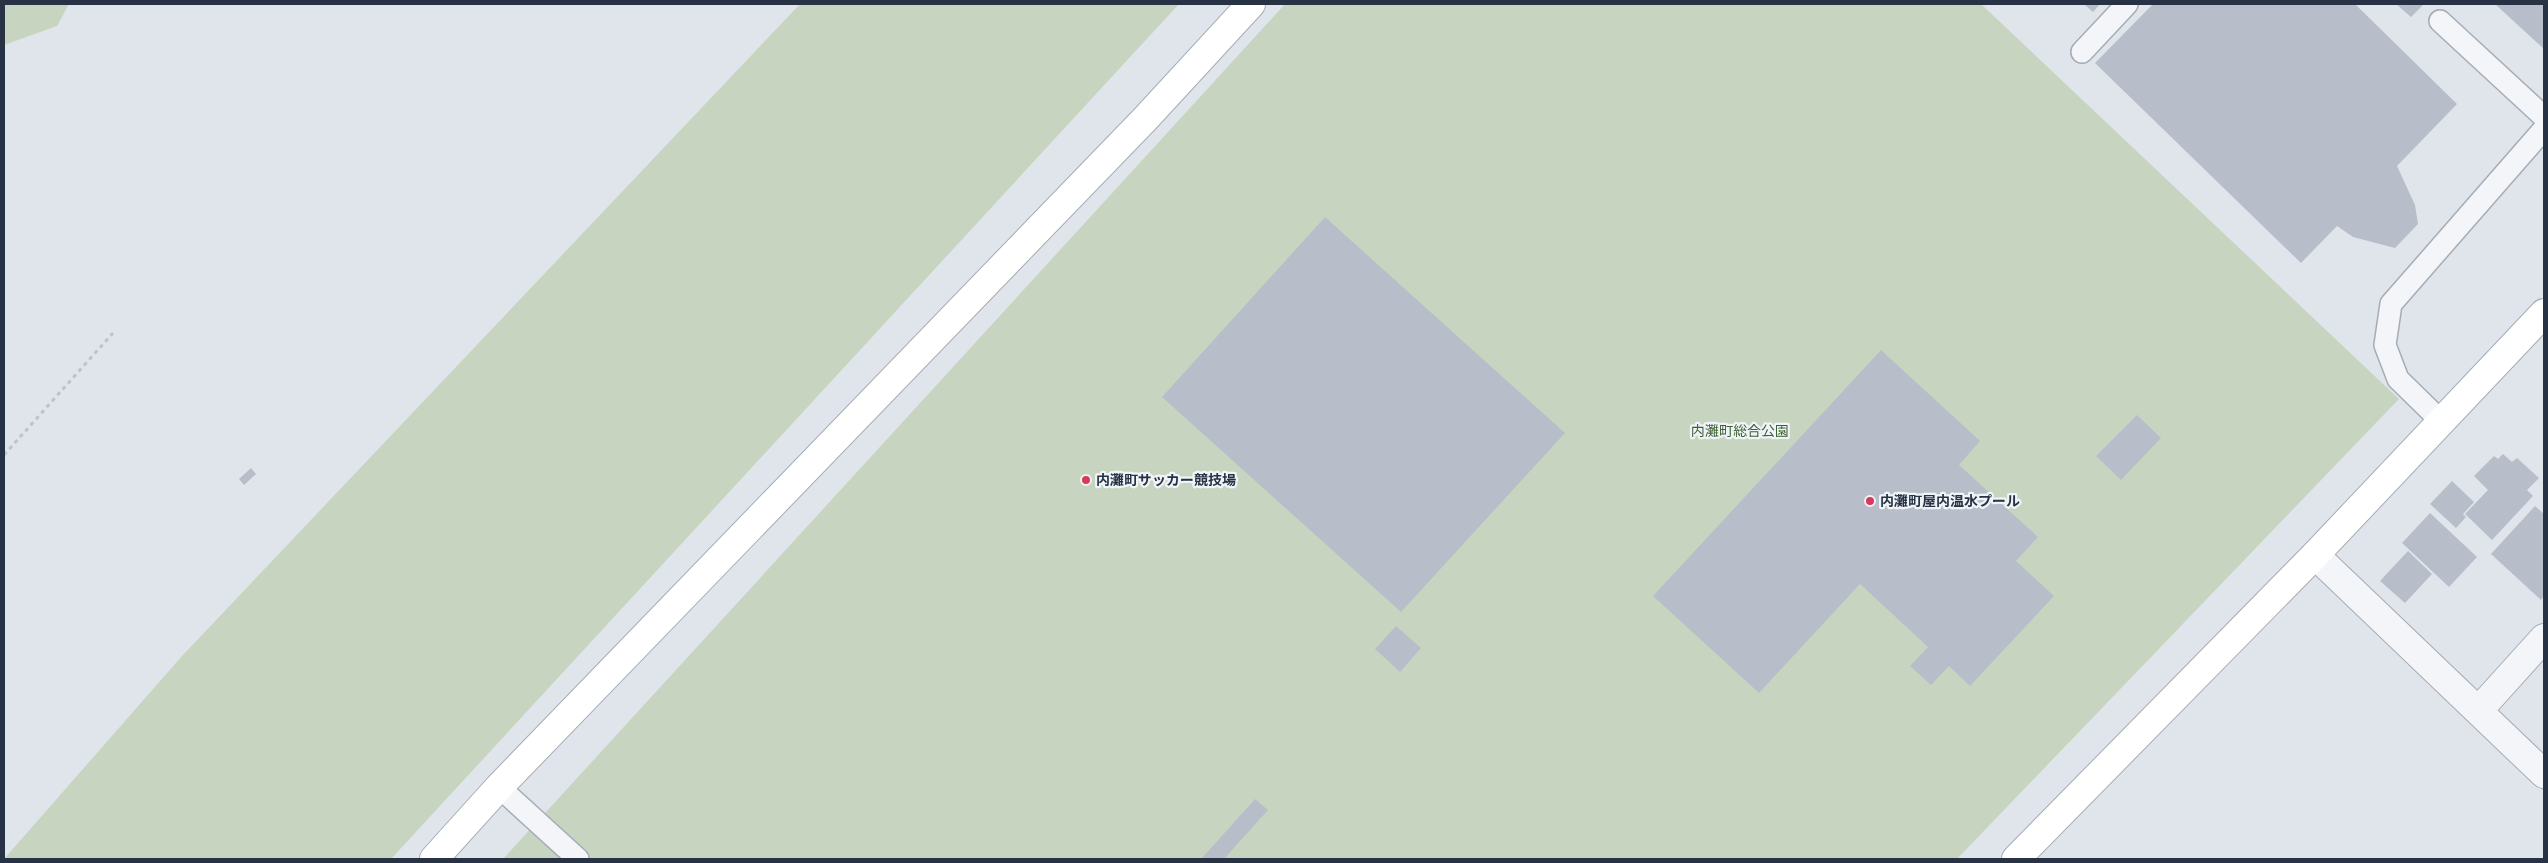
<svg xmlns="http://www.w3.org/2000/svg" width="2548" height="863" viewBox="0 0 2548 863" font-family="'Golos Text','Noto Sans JP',sans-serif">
	<rect width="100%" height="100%" fill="#e0e5eb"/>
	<!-- green -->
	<path fill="#c7d5c0" d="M4,4H69L57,26L4,45Z
		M800,4H1179L391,859H4L182,656Z
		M1285,4H1981L2399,399L1957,859H503Z"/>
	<!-- building -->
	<path fill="#b7bec9" d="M2084,4H2100L2093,12Z
		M2153,4H2355L2457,104L2397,166L2415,205L2418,224L2395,248L2353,237L2337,226L2301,263L2095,63Z
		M2396,4H2424L2411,17Z
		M2495,4H2544V49Z
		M1325,217L1565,433L1401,612L1162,397Z
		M1881,350L1980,441L1959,465L2038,537L2016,561L2054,596L1970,686L1949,666L1931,685L1910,666L1928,647L1860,584L1759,693L1653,596Z
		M2137,415L2161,438L2121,480L2096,456Z
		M2503,454L2512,462L2517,458L2539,478L2527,490L2533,496L2492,540L2465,514L2488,490L2474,476L2494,456L2498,459Z
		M251,468L256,474L244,485L239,479Z
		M2452,481L2474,502L2463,514L2466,517L2456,528L2430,504Z
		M2535,506L2544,514V596L2541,600L2491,554Z
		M2430,513L2477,557L2449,587L2402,543Z
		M2408,551L2432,574L2405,603L2380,581Z
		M1396,626L1421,648L1400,672L1375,649Z
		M1255,799L1268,810L1224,859L1202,858Z"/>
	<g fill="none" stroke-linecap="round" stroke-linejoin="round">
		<defs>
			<path id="lane" d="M2440,21L2544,117
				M2082,52L2127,4
				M2442,422L2398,379L2385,345L2391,304L2544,129
				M499,787L578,859"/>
			<path id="street" d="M2315,555L2544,774
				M2479,710L2544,638"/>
			<path id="secondary" d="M434,859L499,787L1146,118L1251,4
				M2016,859L2315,555L2544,313"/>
		</defs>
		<!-- lane casing -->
		<use href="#lane" stroke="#a5acb6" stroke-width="24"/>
		<!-- street casing -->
		<use href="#street" stroke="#a5acb6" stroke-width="30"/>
		<!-- secondary casing -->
		<use href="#secondary" stroke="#a5acb6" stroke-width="30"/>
		<!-- path -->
		<path stroke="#bec3c9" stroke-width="3" stroke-dasharray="4 4" stroke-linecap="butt" d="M4,455L113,333"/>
		<!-- lane -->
		<use href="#lane" stroke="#f3f5f8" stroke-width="21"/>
		<!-- street -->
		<use href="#street" stroke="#f3f5f8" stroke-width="28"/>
		<!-- secondary -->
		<use href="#secondary" stroke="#fff" stroke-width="28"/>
	</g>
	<!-- markers -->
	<g fill="#db3959" stroke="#f0f4f8" stroke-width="2">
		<circle cx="1086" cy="480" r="5"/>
		<circle cx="1870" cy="501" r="5"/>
	</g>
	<g text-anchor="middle" stroke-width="4.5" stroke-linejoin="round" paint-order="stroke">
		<!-- park labels -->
		<g font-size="14" fill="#3e6133" stroke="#f0f4f8">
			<text x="1740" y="436">内灘町総合公園</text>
		</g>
		<!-- poi labels -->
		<g font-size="14" font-weight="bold" fill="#273344" stroke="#f0f4f8" text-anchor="start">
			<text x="1096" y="485">内灘町サッカー競技場</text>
			<text x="1880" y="506">内灘町屋内温水プール</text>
		</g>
	</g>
	<!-- border -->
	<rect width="2548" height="863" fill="none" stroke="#273344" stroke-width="10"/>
</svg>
